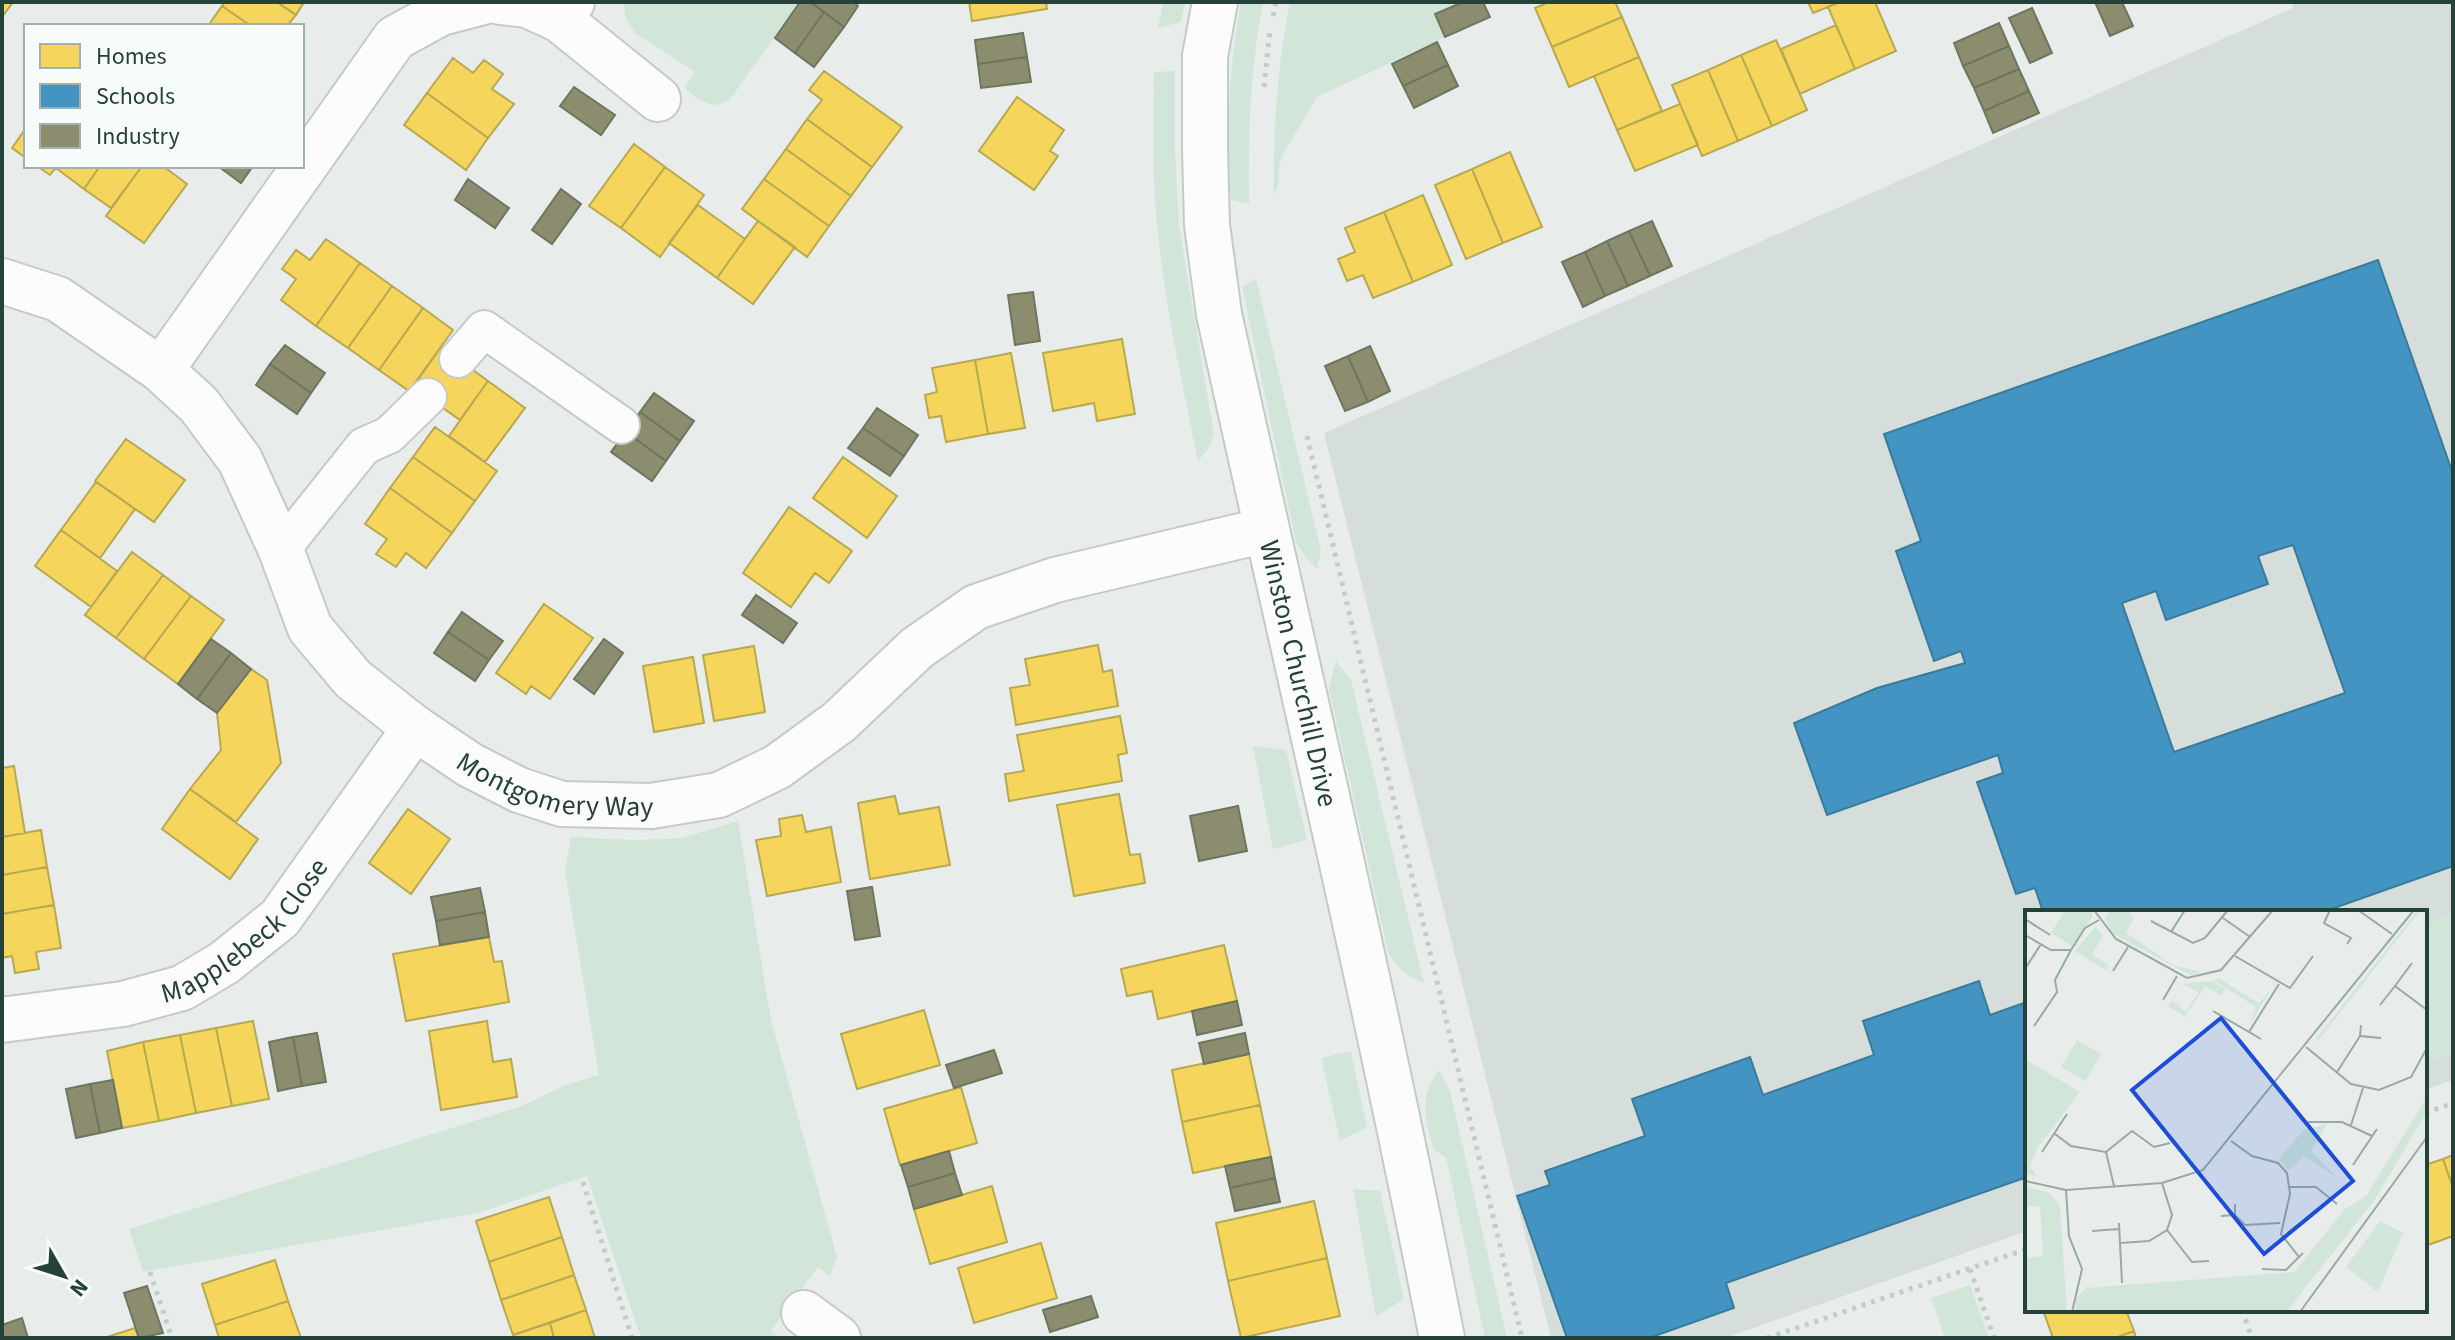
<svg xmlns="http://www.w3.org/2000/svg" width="2455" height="1340" viewBox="0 0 2455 1340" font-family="'Source Sans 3',sans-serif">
	<rect width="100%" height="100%" fill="#e8edeb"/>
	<!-- built -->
	<path fill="#d6dedb" d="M2292,2H2453V1080L2425,1090V912H2027V1231L1725,1338H1551L1324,433L2293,8Z"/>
	<!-- green -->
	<path fill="#d1e6d8" d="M624,2H800L731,98C713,113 700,100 684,88L695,72L635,33L625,16Z
		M1163,2H1185L1181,22L1158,28Z
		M1241,2H1263C1250,71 1248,134 1249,204L1231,200C1225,133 1229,68 1241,2Z
		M1290,2H1463L1435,14L1445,37L1317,97L1283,154L1279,168V183L1274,196C1273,131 1277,66 1290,2Z
		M1175,71V150L1179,225L1214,434L1208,449L1198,461C1182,383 1165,305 1157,225C1152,174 1153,123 1154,72Z
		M1256,279L1321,551L1317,569L1306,558L1296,542L1242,287Z
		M1336,661L1351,680L1424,983C1406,976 1397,968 1388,952L1329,688Z
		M1253,746L1286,750L1307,840L1273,849Z
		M738,821L771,1020L837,1257L830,1276L818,1267L771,1330L780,1338H641L587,1176L478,1213L143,1272L129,1229L522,1106L563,1086L599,1075L565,871L571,837L636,840L681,838Z
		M2453,912V1053L2425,1063V922Z
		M1351,1051L1367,1128L1340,1140L1321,1058Z
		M1439,1070L1450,1091L1507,1338H1485L1446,1157L1434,1150C1425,1121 1418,1096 1439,1070Z
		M1353,1189L1380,1191L1404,1299L1376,1317Z
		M1970,1285L1989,1338H1945L1931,1298Z"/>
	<!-- homes -->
	<path fill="#f6d55c" stroke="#b7a952" stroke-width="2" d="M2,2H13L2,17Z
		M225,2H277L296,15L287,26H251L222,6Z
		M277,2H304L296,15Z
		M969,2H1046L1047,9L972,21Z
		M1549,2H1615L1622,17L1552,47L1535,8Z
		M1808,2H1840L1813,13Z
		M1840,2H1875L1896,51L1855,69L1828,7Z
		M222,6L251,26H208Z
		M1622,17L1639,57L1569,87L1552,47Z
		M1836,25L1855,69L1800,94L1781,49Z
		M1776,40L1807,110L1772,126L1741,55Z
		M1741,55L1772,126L1738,141L1708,70Z
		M1639,57L1662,111L1617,130L1594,76Z
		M453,58L473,73L484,60L503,74L492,89L514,104L488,138L427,93Z
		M1708,70L1738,141L1702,156L1672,85Z
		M824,71L902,127L872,167L807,119L822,100L809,90Z
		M427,93L488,138L466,170L404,125Z
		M1017,97L1064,130L1050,151L1058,156L1034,190L979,151Z
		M1680,104L1698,145L1635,171L1617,130Z
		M807,119L872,167L851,196L786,149Z
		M26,128V158L12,148Z
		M634,144L665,167L621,228L589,206Z
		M786,149L851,196L829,226L764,179Z
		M1510,152L1542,227L1503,243L1472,169Z
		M37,166H57L50,175Z
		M57,166H100L84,189L56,168Z
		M100,166H142L111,208L84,189Z
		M142,166H163L187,184L144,243L106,216Z
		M665,167L704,195L660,257L621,228Z
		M1472,169L1503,243L1466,259L1435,185Z
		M764,179L829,226L807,257L742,209Z
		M1423,195L1452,265L1413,282L1384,212Z
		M698,205L745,239L717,278L669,243Z
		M1384,212L1413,282L1373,298L1363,275L1347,281L1338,259L1355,252L1345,228Z
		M758,221L795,247L753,304L717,278Z
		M326,239L360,263L316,326L281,300L296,279L282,269L296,250L310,260Z
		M360,263L392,286L348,348L316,326Z
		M392,286L423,308L379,370L348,348Z
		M423,308L453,330L409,391L379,370Z
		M1122,339L1135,414L1097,421L1094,403L1053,411L1043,353Z
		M441,347L488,381L460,420L413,387Z
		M1011,353L1025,428L988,434L975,360Z
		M975,360L988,434L946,442L941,416L929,418L925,395L937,392L932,368Z
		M488,381L525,408L485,462L449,436Z
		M435,427L497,471L475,501L413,457Z
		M126,439L185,480L154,522L95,481Z
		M413,457L475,501L452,533L390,488Z
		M843,457L897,496L867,538L813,498Z
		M96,482L135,509L100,558L61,530Z
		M390,488L452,533L426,568L406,553L396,567L376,554L387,539L365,524Z
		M789,507L852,551L829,583L815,573L791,607L743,573Z
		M61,530L117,571L91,607L35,566Z
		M132,552L163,575L116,638L85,615Z
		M163,575L191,596L144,659L116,638Z
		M191,596L224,620L178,684L144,659Z
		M544,604L593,638L550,699L531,686L526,694L496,673Z
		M1098,645L1103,672L1112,670L1118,706L1016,725L1010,688L1030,685L1025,659Z
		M754,646L765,712L714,721L703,655Z
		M693,657L704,723L654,732L643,666Z
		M251,669L267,680L281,763L236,822L190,789L221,750L217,713Z
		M1120,716L1127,753L1118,755L1122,781L1009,801L1005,774L1024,771L1017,735Z
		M14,766L25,833L2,837V768Z
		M190,789L258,839L230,879L162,829Z
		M1119,794L1130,855L1140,854L1145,883L1074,896L1057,805Z
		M895,796L899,814L939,807L950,865L870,879L858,803Z
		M408,809L450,839L411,894L369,863Z
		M802,815L806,832L831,827L841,882L767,896L756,840L781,836L779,819Z
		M41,830L47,867L2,875V837Z
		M47,867L54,905L2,914V875Z
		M54,905L61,948L36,952L39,969L15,973L12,956L2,958V914Z
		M489,937L494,962L502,961L509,1002L406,1021L393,954Z
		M1224,945L1237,1001L1158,1019L1152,991L1127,996L1121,969Z
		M924,1010L940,1065L857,1089L841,1034Z
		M253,1021L269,1099L232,1106L216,1028Z
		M487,1021L493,1062L511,1059L517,1097L441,1110L429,1031Z
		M216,1028L232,1106L196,1113L180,1035Z
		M180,1035L196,1113L159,1121L143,1042Z
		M143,1042L159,1121L122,1128L107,1051Z
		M1249,1054L1260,1105L1182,1122L1172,1070Z
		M961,1087L977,1143L900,1165L884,1109Z
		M1260,1105L1271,1157L1193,1173L1182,1122Z
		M2453,1155V1188L2443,1159Z
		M2443,1159L2453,1188V1236L2425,1246V1165Z
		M992,1186L1007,1242L930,1264L914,1209Z
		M549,1197L562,1237L489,1262L476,1221Z
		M1314,1201L1327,1258L1228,1281L1216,1223Z
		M562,1237L574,1275L501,1300L489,1262Z
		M1041,1243L1057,1298L974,1323L958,1268Z
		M1327,1258L1340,1316L1241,1338L1228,1281Z
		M275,1260L288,1301L215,1325L202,1284Z
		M574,1275L586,1310L513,1335L501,1300Z
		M288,1301L301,1338H219L215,1325Z
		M586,1310L595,1338H554L550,1323Z
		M2043,1310H2126L2134,1331L2115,1338H2053Z
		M550,1323L554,1338H514L513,1335Z
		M135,1328L139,1338H104Z
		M2134,1331L2136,1338H2115Z"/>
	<!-- schools -->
	<path fill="#4393c3" stroke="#3a7b9a" stroke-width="2" fill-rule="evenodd" d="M2378,260L2453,474V866L2323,912H2043L2035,888L2016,894L1977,782L2003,773L1998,755L1827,815L1794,723L1877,688L1965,663L1961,651L1934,661L1896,551L1921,541L1884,434ZM2293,545L2345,693L2174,752L2122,603L2156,591L2166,620L2268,584L2258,556Z
		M1979,981L1990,1015L2027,1002V1177L1726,1283L1734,1308L1649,1338H1567L1517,1196L1550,1185L1545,1171L1645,1136L1632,1099L1750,1057L1763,1095L1874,1055L1863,1021Z"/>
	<!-- industry -->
	<path fill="#8c8c6e" stroke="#6d765e" stroke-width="2" d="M800,2H810L824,12L795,53L775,38Z
		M810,2H853L858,6L844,27Z
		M1463,2H1483L1490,17L1445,37L1435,14Z
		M2095,2H2122L2133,26L2110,36Z
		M2032,8L2052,53L2030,63L2009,18Z
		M824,12L844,27L814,67L795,53Z
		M1999,23L2009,46L1963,66L1954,43Z
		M1023,33L1027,57L978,64L975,40Z
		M1437,42L1448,65L1403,86L1392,64Z
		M2009,46L2019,69L1974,88L1963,66Z
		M1027,57L1031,82L981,88L978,64Z
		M1448,65L1458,86L1414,108L1403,86Z
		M2019,69L2029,91L1984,111L1974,88Z
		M574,87L615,115L601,135L560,106Z
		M2029,91L2039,113L1993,133L1984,111Z
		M224,166H253L241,183L222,169Z
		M468,179L509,208L495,228L455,200Z
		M561,189L581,204L552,244L532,230Z
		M1652,221L1672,266L1650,276L1629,231Z
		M1629,231L1650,276L1628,286L1607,241Z
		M1607,241L1628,286L1605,296L1585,252Z
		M1585,252L1605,296L1583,307L1562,262Z
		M1033,292L1040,341L1015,345L1008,295Z
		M285,345L325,373L311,393L270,364Z
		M1370,346L1390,391L1368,402L1348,356Z
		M1348,356L1368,402L1345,411L1325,366Z
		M270,364L311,393L297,414L256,385Z
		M654,393L694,421L680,441L640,412Z
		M877,408L918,435L904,456L863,428Z
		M640,412L680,441L666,461L626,432Z
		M863,428L904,456L890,476L848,448Z
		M626,432L666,461L652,481L611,452Z
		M756,595L797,623L783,643L742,615Z
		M462,612L503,641L489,660L448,632Z
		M448,632L489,660L475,681L434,653Z
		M211,639L231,653L197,699L178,684Z
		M604,639L623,653L594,694L574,679Z
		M231,653L251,669L217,713L197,699Z
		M1238,806L1247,851L1199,861L1190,816Z
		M872,887L880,936L855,940L847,891Z
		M480,888L485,912L436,921L431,897Z
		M485,912L489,937L440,945L436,921Z
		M1237,1001L1242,1025L1197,1035L1192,1011Z
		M317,1033L326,1082L302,1086L293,1037Z
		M1245,1033L1249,1054L1204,1064L1199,1043Z
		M293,1037L302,1086L278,1091L269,1042Z
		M994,1050L1002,1073L954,1088L946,1065Z
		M113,1080L122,1128L100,1133L90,1084Z
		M90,1084L100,1133L76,1138L66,1089Z
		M949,1151L955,1173L908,1187L901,1165Z
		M1271,1157L1275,1178L1230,1188L1225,1166Z
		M955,1173L962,1195L914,1209L908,1187Z
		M1275,1178L1280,1202L1235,1211L1230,1188Z
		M147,1286L163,1333L139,1338L124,1293Z
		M1091,1296L1098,1317L1050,1332L1043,1310Z
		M22,1318L28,1338H2V1325Z"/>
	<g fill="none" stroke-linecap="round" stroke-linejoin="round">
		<defs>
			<path id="lane" d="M458,359L484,329L621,425
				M281,550L364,446L389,435L428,397"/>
			<g id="street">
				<path d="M500,2L527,5L560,20"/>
				<path d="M572,2L560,20L658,99"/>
				<path id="s1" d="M2,281L58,299L161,370L199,405L240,460L281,550L310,628L353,679L415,728L470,765L519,790L562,804L651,806L719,795L777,767L839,722L917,648L976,607L1055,580L1266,530"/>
				<path d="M161,370L395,38L441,13L483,2"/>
				<path id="s2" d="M2,1020L123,1004L182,988L224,963L280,918L415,728"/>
				<path d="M804,1313L838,1338"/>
			</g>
			<g id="secondary">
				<path id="s3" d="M1215,2L1205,56V150L1207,225L1219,314C1294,655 1375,995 1442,1338"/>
			</g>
		</defs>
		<!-- lane casing -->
		<use href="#lane" stroke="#c5cac8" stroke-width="40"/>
		<!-- street casing -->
		<use href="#street" stroke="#c5cac8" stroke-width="48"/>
		<!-- secondary casing -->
		<use href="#secondary" stroke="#c3cbc8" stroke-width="48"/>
		<!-- path -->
		<path stroke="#c3ccca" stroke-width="5" stroke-dasharray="4 6" stroke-linecap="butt" d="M1273,16L1276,2
			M1264,87L1270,30
			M1307,436L1522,1338
			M2425,1113L2453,1103
			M583,1182L632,1338
			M1970,1269L1994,1338
			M150,1272L172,1338
			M2242,1310L2252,1338
			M1767,1338L2027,1249"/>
		<!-- lane -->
		<use href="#lane" stroke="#fcfcfc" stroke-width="36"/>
		<!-- street -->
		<use href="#street" stroke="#fcfcfc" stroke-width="44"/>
		<!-- secondary -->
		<use href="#secondary" stroke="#fcfcfc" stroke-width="44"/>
	</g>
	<g text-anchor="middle" stroke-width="8" stroke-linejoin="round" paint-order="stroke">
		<!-- street labels -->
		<g font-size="28" fill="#24423a" stroke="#f7fbf9">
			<text dy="10" stroke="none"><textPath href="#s3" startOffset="682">Winston Churchill Drive</textPath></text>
			<text dy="10" stroke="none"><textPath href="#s1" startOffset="788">Montgomery Way</textPath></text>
			<text dy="10" stroke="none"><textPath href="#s2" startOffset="268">Mapplebeck Close</textPath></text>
		</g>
	</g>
	<!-- overview -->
	<g transform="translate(2025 910)">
		<rect width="402" height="402" fill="#e8edeb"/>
		<path d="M40,0H66L68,6L47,36L26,23ZM86,0H103L109,8L101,23L148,55L177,62L165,65L87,23L80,8ZM392,1L394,2L292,132L290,130ZM70,17L78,26L67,44L84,55L81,60L50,41ZM193,68L234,93L246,79L225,114L231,97L188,70ZM187,71L200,79L196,86L180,76L160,107L143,96L147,90L161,102L173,82L157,74ZM52,130L76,144L60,171L36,157ZM0,149L55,182L11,240L5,256L12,266L0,264ZM402,187V202L349,291L261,402H51L50,389L61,378L269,362L320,299L341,286ZM302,214L286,241L314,269L279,246L264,260L254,250L278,220ZM0,277L23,282L35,295L42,402H0V348L18,346L15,296H0ZM355,311L378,323L353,382L321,357Z" fill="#d1e6d8"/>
		<path fill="none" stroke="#9aa9a4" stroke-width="2" d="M69,0L91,29L162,68L196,60L248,0M305,0L299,13L326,28L322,34M333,0L367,24M198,8L225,27M0,9L25,25M126,11L168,33L180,28L203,0M146,22L160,0M0,25L26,40H46M210,46L265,78L288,46M387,53L370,76L402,100M0,59L16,34M88,61L103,37M138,90L152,66M355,95L370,76M188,101L236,129M336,115L335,126L356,128M9,116L32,82L30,70L46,40L60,18L74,10M224,122L254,74M281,137L326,174L354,180L386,167L402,138M312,162L335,126M283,212H317L347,226M326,215L338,178M30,224L46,236L81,242L89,276M206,231L227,246L253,253L262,263L265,284L256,324L274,347M17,242L42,204M81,242L107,221L129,237L145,233M328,255L352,219M0,271L41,280L137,273L178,260L389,0M265,277H291L312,294M41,280L44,326L57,359L47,402M210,305L220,315L255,313M196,306L210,305V294M94,313L97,373M142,320L167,352L184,351M67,321L94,319M95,333L124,331L142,320L147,305L137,273M237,359L261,360L278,343M275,402L402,227"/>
		<path fill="#1d4ed8" fill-opacity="0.15" stroke="#1d4ed8" stroke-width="4" d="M196,108L328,271L239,344L107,180Z"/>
		<rect width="402" height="402" fill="none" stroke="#24423a" stroke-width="4"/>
	</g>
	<!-- border -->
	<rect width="2455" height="1340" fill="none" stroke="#24423a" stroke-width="8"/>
	<!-- legend -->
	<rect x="24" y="24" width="280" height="144" fill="#f7fbf9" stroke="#a3b1ad" stroke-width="2"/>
	<rect x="40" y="44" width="40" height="24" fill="#f6d55c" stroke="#a3b1ad" stroke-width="2"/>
	<text x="96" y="64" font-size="24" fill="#24423a">Homes</text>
	<rect x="40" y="84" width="40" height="24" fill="#4393c3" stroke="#a3b1ad" stroke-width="2"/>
	<text x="96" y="104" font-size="24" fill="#24423a">Schools</text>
	<rect x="40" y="124" width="40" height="24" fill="#8c8c6e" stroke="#a3b1ad" stroke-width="2"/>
	<text x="96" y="144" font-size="24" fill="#24423a">Industry</text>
	<!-- north arrow -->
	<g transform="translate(64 1276) rotate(129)" stroke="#f7fbf9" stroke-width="6" paint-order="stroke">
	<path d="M0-6L14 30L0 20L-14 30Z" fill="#24423a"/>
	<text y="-12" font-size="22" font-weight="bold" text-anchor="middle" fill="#24423a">N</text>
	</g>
</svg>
